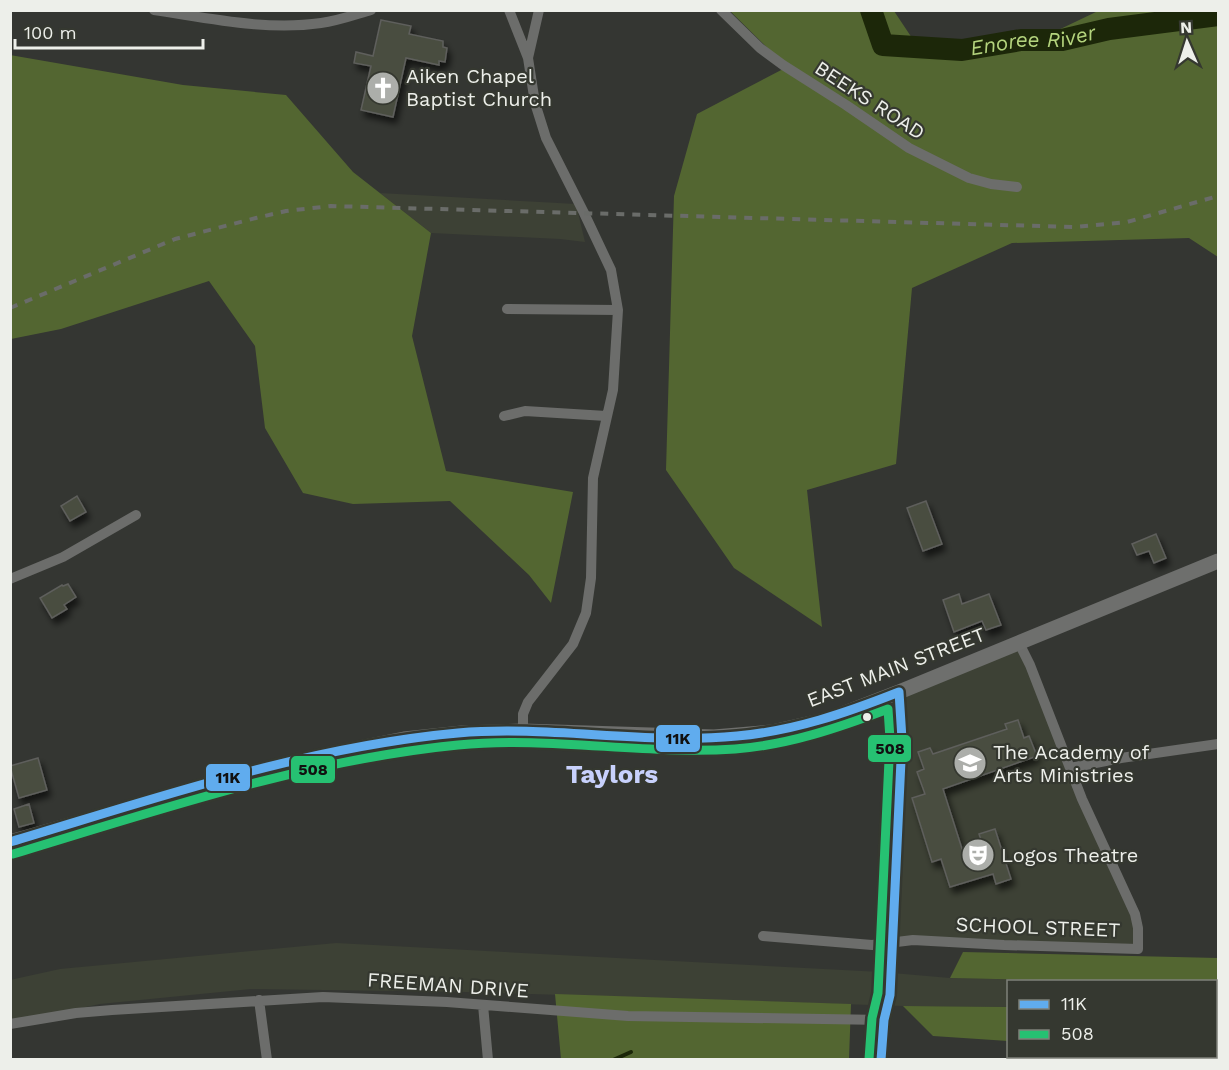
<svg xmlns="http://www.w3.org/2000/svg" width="1229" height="1070" viewBox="0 0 1229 1070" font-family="'Work Sans',sans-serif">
	<defs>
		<filter id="shadow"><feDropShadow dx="3.5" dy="6" stdDeviation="3" flood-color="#0009"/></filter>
	</defs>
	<rect width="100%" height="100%" fill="#343632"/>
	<!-- built -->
	<path fill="#3d4135" d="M380,193L576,204L585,242L560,239L431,233Z
		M1019,643L1135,914L1138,949L893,942L899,692Z
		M336,943L881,972L950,978L1088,981L1008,982V1007L903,1006L465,992L251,989L100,1004L11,1023L10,980L60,969Z"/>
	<!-- forest -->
	<path fill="#536631" d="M730,11H894L916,44L1052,33L1098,11H1218V257L1189,238L1012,243L912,288L896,464L807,490L822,627L734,568L666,470L674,196L697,114L787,67Z
		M10,55L183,85L286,95L353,172L431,233L412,336L446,471L573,492L551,603L529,575L450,501L353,504L303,493L265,428L255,346L209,281L61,329L11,339Z
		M963,952L1218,958V983L1216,982L1088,981L950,978Z
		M555,994L851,1004L849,1059H561Z
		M903,1006L1008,1007V1041L933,1036Z
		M1216,1013H1218V1059H1132V1056H1216Z"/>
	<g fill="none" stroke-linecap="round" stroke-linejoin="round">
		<!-- stream -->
		<path stroke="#1c2709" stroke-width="4" d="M613,1060L631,1052"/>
		<!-- river -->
		<path stroke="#1c2709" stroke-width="22" id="s1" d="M871,10L883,45L962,50L1021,40H1062L1109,29L1218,15"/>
	</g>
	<!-- building -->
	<path fill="#494d41" stroke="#5e5f5c" stroke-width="1.5" filter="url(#shadow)" d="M381,20L411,26L409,34L443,41V47L447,48L445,62L439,61V65L406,58L393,117L361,110L371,66L354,63L356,52L373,56Z
		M77,496L86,512L70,521L61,506Z
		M926,501L942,544L923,551L907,508Z
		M1156,534L1166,558L1154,563L1149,551L1137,555L1132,544Z
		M68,584L76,597L64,605L67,609L52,618L40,598L62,585L63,586Z
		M959,594L962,604L989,594L1001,625L986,630L982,621L954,632L943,600Z
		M1018,720L1024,738L1029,736L1037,756L943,789L963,852L983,846L979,834L995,829L1011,879L996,884L993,874L950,887L941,859L932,862L912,798L925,794L917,772L924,769L918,752L930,748L933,754L1007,729L1005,724Z
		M38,758L47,790L19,798L10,766Z
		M29,804L34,823L19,827L14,809Z"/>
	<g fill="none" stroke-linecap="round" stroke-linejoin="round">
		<!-- street -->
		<path stroke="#6c6d6b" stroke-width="10" d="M154,10C208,18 266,31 321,23C338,21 354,15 371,10
			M509,10L528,58
			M721,10L760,48L783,65L846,105L909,148L969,178L991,184L1017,187
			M507,309L618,310
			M504,416L525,411L606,416
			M10,579L63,557L136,515
			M523,731V714L528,702L573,644L586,613L591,578L593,478L613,390L618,310L611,270L584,213L546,138L535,103L528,58L539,10
			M1070,768L1121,758L1218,744
			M763,936L872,945L913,940L1004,945L1138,949V928L1135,914L1082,799L1030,665L1019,643
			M259,1000L267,1060
			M483,1005L488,1060
			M10,1024L76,1013L112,1010L323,997L447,1002L628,1016L884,1020
			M881,1060L884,1020L890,995L902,739L899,692"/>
		<!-- secondary -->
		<path stroke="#6e6f6d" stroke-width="15" d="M10,842L252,773L334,753L404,739L462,733L523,731L714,737L772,732L829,719L899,692L1218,561"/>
		<!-- rail -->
		<path stroke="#6a6c69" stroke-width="4" stroke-dasharray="8 8" stroke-linecap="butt" d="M10,308L175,239L256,218L286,211L331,206L1074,227L1127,222L1218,196"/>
		<defs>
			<path id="bus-1" d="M10,842C157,798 305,747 458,733C551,725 644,745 737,736C794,731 846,713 899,692
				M881,1060L884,1020L890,995L902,739L899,692"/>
			<path id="bus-2" d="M13,854C159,810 306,760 458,745C550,736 643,755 735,749C788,745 838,728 888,709L890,739L878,993L872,1018L869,1059"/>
		</defs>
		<!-- bus-1 casing -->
		<use href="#bus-1" stroke="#353830" stroke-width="14"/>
		<!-- bus-2 casing -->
		<use href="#bus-2" stroke="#353830" stroke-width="14"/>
		<!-- bus-1 -->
		<use href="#bus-1" stroke="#60acee" stroke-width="9"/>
		<!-- bus-2 -->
		<use href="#bus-2" stroke="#26c172" stroke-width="9"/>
	</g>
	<!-- icons -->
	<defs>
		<symbol id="church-disc" viewBox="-11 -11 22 22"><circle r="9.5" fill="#acaeaa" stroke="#353830"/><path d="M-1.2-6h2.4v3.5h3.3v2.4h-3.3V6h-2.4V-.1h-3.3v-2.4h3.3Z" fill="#fff"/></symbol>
		<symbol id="university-disc" viewBox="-11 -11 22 22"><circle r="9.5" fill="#acaeaa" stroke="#353830"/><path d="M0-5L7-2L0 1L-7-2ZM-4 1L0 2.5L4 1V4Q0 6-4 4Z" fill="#fff"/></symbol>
		<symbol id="theatre-disc" viewBox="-11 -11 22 22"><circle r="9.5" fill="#acaeaa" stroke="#353830"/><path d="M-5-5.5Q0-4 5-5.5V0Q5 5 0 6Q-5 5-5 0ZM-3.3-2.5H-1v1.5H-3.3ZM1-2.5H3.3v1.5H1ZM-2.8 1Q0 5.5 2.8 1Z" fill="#fff"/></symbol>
	</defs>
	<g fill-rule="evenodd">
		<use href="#church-disc" x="364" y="69" width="38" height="38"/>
		<use href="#university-disc" x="951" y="744" width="38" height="38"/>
		<use href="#theatre-disc" x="959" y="836" width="38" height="38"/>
	</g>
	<!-- markers -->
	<circle fill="#edefea" stroke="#353830" stroke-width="2" cx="867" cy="717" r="5"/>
	<g text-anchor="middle" stroke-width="4.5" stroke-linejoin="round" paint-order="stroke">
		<!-- poi labels -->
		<g font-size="20" fill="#edefea" stroke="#353830" text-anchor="start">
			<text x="406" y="83">Aiken Chapel<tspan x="406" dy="23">Baptist Church</tspan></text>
			<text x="993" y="759">The Academy of<tspan x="993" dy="23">Arts Ministries</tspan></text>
			<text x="1001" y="862">Logos Theatre</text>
		</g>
		<!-- street labels -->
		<g font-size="20" fill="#edefea" stroke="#353830">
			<text transform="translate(870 100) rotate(33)" y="7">BEEKS ROAD</text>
			<text transform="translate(896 667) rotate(-21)" y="7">EAST MAIN STREET</text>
			<text transform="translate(1038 927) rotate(2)" y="7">SCHOOL STREET</text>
			<text transform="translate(448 985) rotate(4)" y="7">FREEMAN DRIVE</text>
		</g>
		<!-- water labels -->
		<g font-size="21" font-style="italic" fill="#b4d47d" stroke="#353830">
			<text dy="7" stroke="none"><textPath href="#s1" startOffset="188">Enoree River</textPath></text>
		</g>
		<!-- district labels -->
		<g font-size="26" font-weight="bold" fill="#c8d1fc" stroke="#353830">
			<text x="612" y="783">Taylors</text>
		</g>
	</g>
	<g stroke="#353830" stroke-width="2">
		<rect x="655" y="724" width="46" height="29" rx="6" fill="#60acee"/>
		<rect x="867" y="734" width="45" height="29" rx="6" fill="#26c172"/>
		<rect x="290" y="755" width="46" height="29" rx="6" fill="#26c172"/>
		<rect x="205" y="763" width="46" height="29" rx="6" fill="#60acee"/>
	</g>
	<g font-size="16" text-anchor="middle" font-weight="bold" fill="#111">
		<text x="678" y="744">11K</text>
		<text x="890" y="754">508</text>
		<text x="313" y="775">508</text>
		<text x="228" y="783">11K</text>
	</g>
	<!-- border -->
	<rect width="1229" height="1070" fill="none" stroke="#edefea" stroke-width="24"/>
	<!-- legend -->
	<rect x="1007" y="980" width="210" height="78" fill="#353830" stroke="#7f817a" stroke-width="1.5"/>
	<rect x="1019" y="1000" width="30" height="9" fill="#60acee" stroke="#7f817a" stroke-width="1.5"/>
	<text x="1061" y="1010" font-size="18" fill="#edefea">11K</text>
	<rect x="1019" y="1030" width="30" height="9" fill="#26c172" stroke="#7f817a" stroke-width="1.5"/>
	<text x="1061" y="1040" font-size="18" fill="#edefea">508</text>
	<!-- north arrow -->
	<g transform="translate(1187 42) rotate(357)" stroke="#353830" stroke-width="4.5" paint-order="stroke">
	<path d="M0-4.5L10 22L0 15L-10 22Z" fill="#edefea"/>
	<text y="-9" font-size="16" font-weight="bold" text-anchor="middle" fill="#edefea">N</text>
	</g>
	<!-- scale -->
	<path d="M15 39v9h188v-9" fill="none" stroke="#edefea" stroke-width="3"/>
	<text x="24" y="39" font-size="18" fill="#edefea" stroke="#353830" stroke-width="4.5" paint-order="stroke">100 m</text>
</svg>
